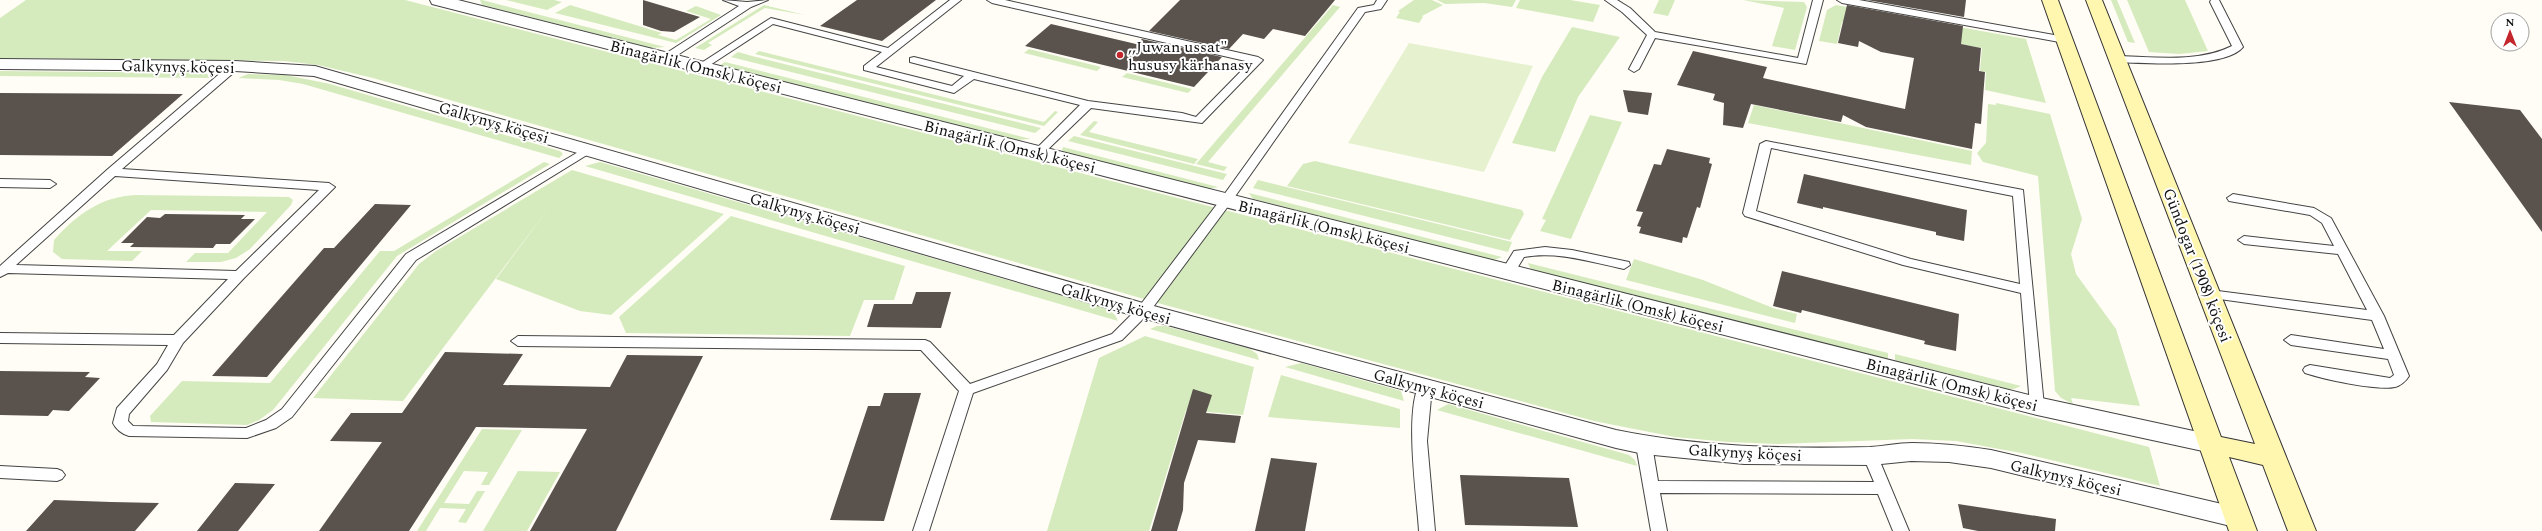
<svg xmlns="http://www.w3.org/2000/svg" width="2542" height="531" viewBox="0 0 2542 531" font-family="Spectral,serif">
	<rect width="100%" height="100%" fill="#fffdf5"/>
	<!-- green -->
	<path fill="#d5ebbd" d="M26,0H405L2149,447L2160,486L2021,453L1956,441L1912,439L1777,444L1728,442L1675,437L1594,421L1165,305L373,78L318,65L284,61L0,58V18Z
		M480,0H482L665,47L651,48L482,5Z
		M506,0H554L562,2L547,10Z
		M1414,0H1432L1443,5L1422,16L1423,17L1419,23L1396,18L1400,12L1398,11Z
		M1437,0H1516L1512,7L1484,3L1445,4Z
		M1520,0H1570L1600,5L1593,22L1516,8Z
		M1659,0H1675L1668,16L1653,13Z
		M1743,0L1804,2L1807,7L1795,50L1772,46L1784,8Z
		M2111,0H2117L2135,43L2128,42Z
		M2127,0H2185L2208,51L2179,54L2149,52Z
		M570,5L662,33L658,35L676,40L711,19L686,11L696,6L721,15L676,43L555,13Z
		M764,5L805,15L765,8L708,43L712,45L704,50L695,48Z
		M1333,5L1340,7L1208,162L1227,167L1224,171L1196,164Z
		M1836,5L2026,39L2046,103L1985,90L1986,72L1980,71L1982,48L1842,22L1837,44L1819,41L1827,10Z
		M1572,27L1620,37L1578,97L1555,152L1512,143L1542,77Z
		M1029,49L1101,67L1097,71L1024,53Z
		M759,51L1044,122L1055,111L1058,112L1044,126L755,54Z
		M738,52L752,56L1041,128L1035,133L731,57Z
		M725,62L1031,139L1016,140L720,65Z
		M0,71L206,73L209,76V78L0,76Z
		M1127,73L1192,89L1188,93L1122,77Z
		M248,74L286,75L330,84L560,151L563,154L559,158L303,84L279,80L238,78Z
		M1996,103L2050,114L2082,219L2071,254L2076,274L2116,329L2140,406L2071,398L2073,404L2061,398L2055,391L2038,176L1983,162L1977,153L1986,143L1988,104L1996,105Z
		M1754,105L1972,151L1971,165L1748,123Z
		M1590,115L1622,122L1571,239L1540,231L1546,220L1542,219Z
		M1094,121L1098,122L1089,132L1198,159L1194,164L1080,135Z
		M1074,136L1227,174L1223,180L1068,141Z
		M1063,147L1218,187L1209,189L1066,153L1062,150Z
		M1315,161L1522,210L1524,214L1510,240L1287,186L1303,164Z
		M544,162L550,164L397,256L273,410L259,420L247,425L151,422L150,416L182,381L270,383L380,251H394Z
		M600,162L1108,309L1115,315L1118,321L585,166Z
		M572,170L724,214L611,315L580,311L496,279L551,205L403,401L313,398L419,264L436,251Z
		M1258,180L1512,242L1508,252L1253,188Z
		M1249,193L1502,257L1494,260L1486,258L1253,199Z
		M136,195L289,197L293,200L291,205L250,249L236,258L221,262H186L195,253H228L267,212L151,210L107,251H142L132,261L62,259L53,252L54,240C76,215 102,196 136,195Z
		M731,216L905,266L894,300H864L850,336L626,333L619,317Z
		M1634,259L1703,280L1773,308L1797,314L1795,323L1626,280Z
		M1528,263L1888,353V359L1536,271L1530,268Z
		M1157,326H1165L1250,349L1257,354L1259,360L1150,329Z
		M1145,336L1254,367L1243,415L1186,410L1149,531H1047L1099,358Z
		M1895,354L2021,386L2014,389H2008L1895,360Z
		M1301,363L1401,391L1404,401L1285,367Z
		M1281,375L1400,409V428L1268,417Z
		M1448,404L1629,455L1635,460L1637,466L1437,410Z
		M482,429L522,430L489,485H481L488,472L464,471L444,503L469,504L477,491H485L466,523L458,522L466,509L440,508L426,531H417Z
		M518,471L560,472L527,531H483Z"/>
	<!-- pitch -->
	<path fill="#e6f2cf" d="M1409,43L1533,66L1484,172L1348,143Z"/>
	<!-- building -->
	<path fill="#5a524d" d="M643,0L700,17L674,32L661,31L643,25Z
		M857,0H936L882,41L820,26Z
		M1180,0H1335L1305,36L1273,29L1264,39L1243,34L1229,49L1149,31Z
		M1867,0H1966L1964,17Z
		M1847,5L1963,26L1961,44L1981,48L1979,71L1985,72L1981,124L1975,123L1972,149L1866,127L1843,115L1841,122L1751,104L1743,128L1723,125L1724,103L1713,100L1715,94L1677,85L1693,51L1767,67L1763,78L1905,109L1914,58L1881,52L1859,41L1858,47L1838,43Z
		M1051,24L1136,44L1142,39L1222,57L1194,87L1025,46Z
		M1623,90L1652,93L1648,115L1628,112Z
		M0,93L183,94L112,156L0,155Z
		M2449,102L2520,110L2542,139V232Z
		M1667,149L1710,158L1709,163L1712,164L1700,208L1697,207L1687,238L1683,237L1682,243L1639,233L1641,227L1637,226L1643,212L1636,211L1654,164L1661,165Z
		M1804,174L1967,210L1964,241L1936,235V232L1823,207V209L1797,203Z
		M375,204L411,205L267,377L212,376L324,248H334Z
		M165,214L245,215L241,219H255L230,244H216L213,248L130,247L134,243H121L147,217L160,218Z
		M1782,271L1959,314L1956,351L1924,344L1925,341L1802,310L1801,313L1773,306Z
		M916,292H951L941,328L867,327L874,304H912Z
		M445,352L523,354L503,385L610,387L627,355L703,356L616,531H530L587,429L476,427L409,531H319L382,442L330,441L351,413H402Z
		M0,371L90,372L85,377L100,378L69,411L53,410L48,416L0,415Z
		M1193,389L1212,395L1206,413L1241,416L1235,443L1198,440L1184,483L1183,510L1177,531H1151Z
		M884,393H921L884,521L830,520L868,406H880Z
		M1271,458L1317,463L1305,531H1255Z
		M1460,475L1569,478L1578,527L1465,525Z
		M235,483L275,484L238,531H197Z
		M54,500L111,502L159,503L135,531H26Z
		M1958,504L2056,519L2055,531H1978L1963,528Z"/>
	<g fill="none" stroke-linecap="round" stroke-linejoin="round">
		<defs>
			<path id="lane" d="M723,0L747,2L768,0L751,7L670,60H662V56L739,6Z
				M950,0H961L876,67L952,86L964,76L910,62V58L914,57L1088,101L1182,113L1196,117L1250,62L992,3L987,0H1005L1258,57L1263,60L1202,123L1091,108L1042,155H1034L1032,153L1080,105L974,79L954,93L864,70V66L882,52L773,24L704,69L700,70L695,67L771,18L888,48Z
				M1377,0H1387L1381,9L1365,12L1229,205L1148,314L1122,340L973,393L929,531H913L959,391L921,350L518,346L511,341L518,336L925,340L930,342L970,384L1112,334L1138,308L1221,199L1358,8L1374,5Z
				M1605,0H1617L1630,8L1655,32L1798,58L1813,0H1823L1806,64L1655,38L1639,69L1634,72L1629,69L1647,35L1622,12Z
				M1837,0H1859L2065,37L2070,40L2065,43L1842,3Z
				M2211,0H2219L2220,2L2243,47C2225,69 2145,63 2118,62L2113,59L2118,56C2155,57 2198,63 2232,46L2210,2Z
				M235,63L239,64V68L122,169L329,183L335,187L244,278L183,343L167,370L129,414L128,421L133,426L246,428L266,420L282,409L406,254L585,148H593L595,150L416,260L292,417L276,428L247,438L129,436C122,434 116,429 113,423L117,408L157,364L168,345L0,343V333L174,335L228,279L8,273L0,277V266L108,169L231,64ZM115,176L319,190L236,271L16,265Z
				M1766,141L2023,190L2044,406L2042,410H2032L2030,406L2021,293L1903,265L1745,216L1743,213L1760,144ZM1771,148L2013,196L2020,284L1911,259L1756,211Z
				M0,179L50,180L56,184L50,188L0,187Z
				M2233,194L2314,208L2331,218L2384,316L2409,376C2406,381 2400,386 2395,387C2377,391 2323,379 2305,373L2303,370L2305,367L2310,365L2390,378L2394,375L2388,359L2291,345L2284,340L2291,335L2384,349L2372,320L2205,297L2203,294L2205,291L2210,290L2367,310L2338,254L2244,244L2238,240L2244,236L2334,246L2322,223L2310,215L2229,201L2227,198Z
				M1545,247L1572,250L1629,262L1630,265L1624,269C1591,262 1557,251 1524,257L1513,275H1503L1501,272L1514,251Z
				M1425,382L1430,383L1432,387L1427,441L1435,531H1419C1417,498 1404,410 1420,383Z
				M1644,440L1649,441L1652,445L1658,481L1874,482L1863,456L1866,452L1871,450L1876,452L1909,531H1893L1878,494L1660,493L1667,531H1651L1636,445L1639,441Z
				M0,466L57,469L62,471L65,475L62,479L57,481L0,478Z"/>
			<path id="street" d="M430,0H458L2037,397L2212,435L2221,437L2225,444L2221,451L2212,453L2037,415L432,4Z
				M0,59L235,61L315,66L1150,305L1616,430C1698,447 1786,449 1870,447C1884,446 1898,443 1912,443C1939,443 1965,446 1991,450L2239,508L2248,511L2252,518L2248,525L2239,528L1991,468L1949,462L1911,461L1871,465L1744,464L1644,454L1616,448L1135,316L314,76L235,71L0,69Z"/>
			<path id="secondary" d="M2042,0H2058L2221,437L2255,444L2086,0H2102L2316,531H2288L2263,465L2229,457L2257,531H2229Z"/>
		</defs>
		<!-- lane casing -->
		<use href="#lane" stroke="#444" stroke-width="2"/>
		<!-- street casing -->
		<use href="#street" stroke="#444" stroke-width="2"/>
		<!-- secondary casing -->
		<use href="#secondary" stroke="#333" stroke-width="2"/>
		<!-- lane -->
		<use href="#lane" fill="#fff" fill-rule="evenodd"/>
		<!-- street -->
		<use href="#street" fill="#fff" fill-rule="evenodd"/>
		<!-- secondary -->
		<use href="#secondary" fill="#fff6b0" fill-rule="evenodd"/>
	</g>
	<!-- markers -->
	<circle fill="#c4262e" stroke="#fff" stroke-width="1.5" cx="1120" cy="55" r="4"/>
	<g text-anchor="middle" stroke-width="4" stroke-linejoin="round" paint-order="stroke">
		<!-- poi labels -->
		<g font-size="16" fill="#111" stroke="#fff" text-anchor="start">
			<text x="1128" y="52">,,Juwan ussat"<tspan x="1128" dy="18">hususy kärhanasy</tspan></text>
		</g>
		<!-- street labels -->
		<g font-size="16" fill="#111" stroke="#fff">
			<text transform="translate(178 66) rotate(1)" y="6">Galkynyş köçesi</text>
			<text transform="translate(696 66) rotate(14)" y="6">Binagärlik (Omsk) köçesi</text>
			<text transform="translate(494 122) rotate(16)" y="6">Galkynyş köçesi</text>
			<text transform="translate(1010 146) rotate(14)" y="6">Binagärlik (Omsk) köçesi</text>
			<text transform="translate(805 213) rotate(16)" y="6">Galkynyş köçesi</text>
			<text transform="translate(1324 226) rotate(14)" y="6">Binagärlik (Omsk) köçesi</text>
			<text transform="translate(2198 265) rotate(69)" y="6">Gündogar (1908) köçesi</text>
			<text transform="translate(1116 303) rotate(16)" y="6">Galkynyş köçesi</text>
			<text transform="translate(1638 305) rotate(14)" y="6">Binagärlik (Omsk) köçesi</text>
			<text transform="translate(1952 384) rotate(14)" y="6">Binagärlik (Omsk) köçesi</text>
			<text transform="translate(1429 388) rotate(15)" y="6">Galkynyş köçesi</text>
			<text transform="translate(1745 452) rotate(3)" y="6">Galkynyş köçesi</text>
			<text transform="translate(2066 477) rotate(13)" y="6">Galkynyş köçesi</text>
		</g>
	</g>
	<!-- north arrow -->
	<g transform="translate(2510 32)"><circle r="19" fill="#ffffff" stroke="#a0a0a0"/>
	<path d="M0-3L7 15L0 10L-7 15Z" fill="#c4262e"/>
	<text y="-6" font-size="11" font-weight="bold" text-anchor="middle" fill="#111111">N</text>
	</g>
</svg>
